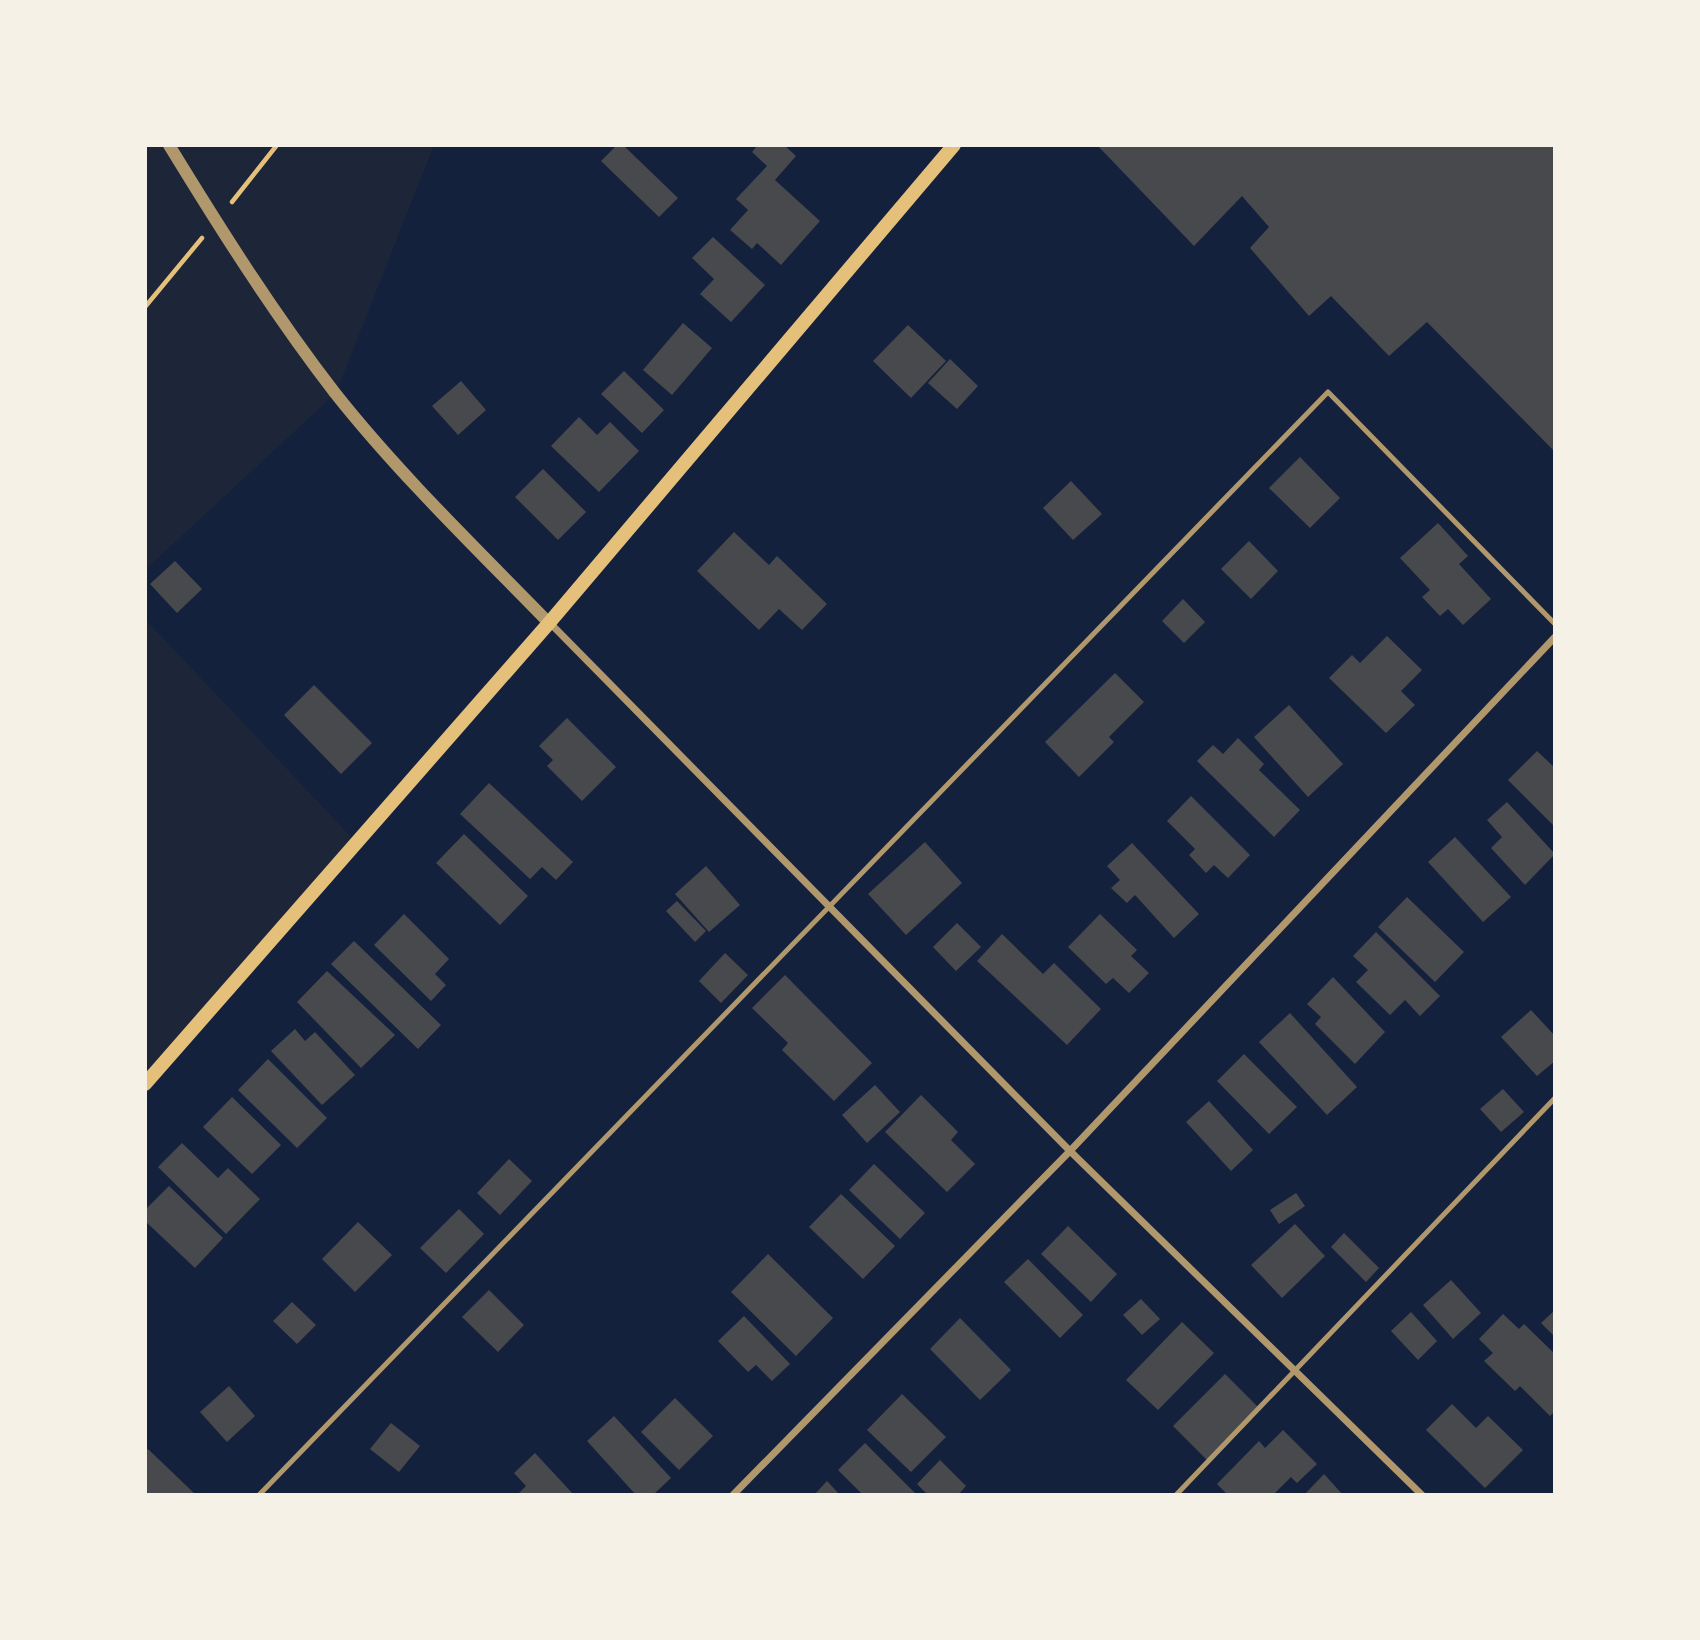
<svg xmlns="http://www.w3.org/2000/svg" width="1700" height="1640" viewBox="0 0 1700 1640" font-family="Barlow,sans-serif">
	<rect width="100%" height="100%" fill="#14213d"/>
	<!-- green -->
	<path fill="#1d2539" d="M145,145H434L336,393L145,570Z
		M145,619L357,843L145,1084Z"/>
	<!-- building -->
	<path fill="#48494c" d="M617,145H623L678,198L659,217L601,161Z
		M758,145H784L796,156L775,180L820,221L781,265L757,243L752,249L730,230L748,210L736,199L767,166L752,152Z
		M1097,145H1555V452L1427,322L1389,356L1331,296L1309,316L1250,248L1269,227L1242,196L1194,246Z
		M713,237L765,285L731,322L700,294L714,279L692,258Z
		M683,323L712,348L672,395L643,370Z
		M908,325L946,361L911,398L873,361Z
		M950,359L978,386L957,409L928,383Z
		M624,371L664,410L642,433L601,394Z
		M461,381L486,410L458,435L432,406Z
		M579,417L597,435L610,422L639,451L599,492L551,446Z
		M1300,457L1340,498L1310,528L1269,488Z
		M543,469L586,512L558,540L515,497Z
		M1071,481L1102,514L1073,540L1043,508Z
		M1438,523L1468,556L1459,564L1491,599L1463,625L1448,609L1440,616L1422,597L1430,590L1400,558Z
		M734,532L769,565L777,556L827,604L802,630L779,609L759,630L697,571Z
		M1249,541L1278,571L1251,599L1221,569Z
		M175,561L202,589L177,613L150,584Z
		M1183,599L1205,622L1184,643L1162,621Z
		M1387,636L1422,670L1401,691L1415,705L1386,733L1329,678L1352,655L1360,663Z
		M1115,673L1144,702L1109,737L1114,742L1079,777L1045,742Z
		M314,685L372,743L341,774L284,715Z
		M1289,705L1343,764L1308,797L1254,737Z
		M567,718L616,767L582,801L547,766L553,760L539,746Z
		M1238,738L1264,764L1259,770L1300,810L1274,837L1197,761L1213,745L1223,754Z
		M1537,751L1555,768L1553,825L1508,780Z
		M489,783L573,862L556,880L542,867L530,879L460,814Z
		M1191,796L1250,855L1228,878L1214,865L1206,873L1189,855L1195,849L1167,821Z
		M1507,802L1555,854L1525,885L1491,848L1502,837L1487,820Z
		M464,834L528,896L500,925L436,863Z
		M1455,837L1511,897L1483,922L1428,862Z
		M925,842L962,883L906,935L868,894Z
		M1132,843L1199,914L1174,938L1135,895L1127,903L1111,888L1120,880L1107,866Z
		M706,866L740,905L709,932L675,894Z
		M1407,897L1464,952L1435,982L1378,927Z
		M677,901L706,931L695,942L666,911Z
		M404,914L449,959L435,974L446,985L431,1001L374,945Z
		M1100,914L1137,950L1131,956L1149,973L1129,993L1113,978L1106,984L1068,947Z
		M957,923L981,947L956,971L933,947Z
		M1376,932L1440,996L1420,1016L1405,1000L1390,1015L1356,982L1368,970L1353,956Z
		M1002,934L1043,974L1054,963L1101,1009L1067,1045L977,961Z
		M354,941L441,1025L418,1049L331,964Z
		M725,953L748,975L721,1003L699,981Z
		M327,971L395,1035L361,1068L297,1002Z
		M785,975L872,1063L834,1101L782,1050L788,1043L752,1008Z
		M1333,977L1385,1032L1355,1064L1315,1024L1321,1017L1307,1004Z
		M1531,1010L1555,1036V1061L1537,1076L1501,1037Z
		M1290,1013L1357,1087L1327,1115L1259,1042Z
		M295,1029L305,1041L315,1032L355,1075L322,1105L271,1051Z
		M1244,1054L1297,1107L1269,1134L1217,1081Z
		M268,1059L327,1118L297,1148L238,1090Z
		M875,1085L900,1112L867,1143L842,1115Z
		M1503,1089L1524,1112L1501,1132L1480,1109Z
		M921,1095L958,1132L951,1140L975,1164L947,1192L885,1132Z
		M232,1097L281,1145L252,1174L203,1127Z
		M1209,1101L1253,1150L1231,1171L1186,1122Z
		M182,1143L218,1178L228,1168L260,1199L226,1234L158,1167Z
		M509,1159L532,1181L500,1215L477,1193Z
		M874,1164L925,1213L900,1239L849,1190Z
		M169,1186L223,1238L195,1268L145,1221V1210Z
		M1296,1193L1305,1206L1279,1224L1270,1210Z
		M841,1194L895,1246L863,1279L809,1227Z
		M459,1209L484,1234L446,1273L420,1248Z
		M358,1222L392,1255L355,1292L322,1259Z
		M1295,1224L1325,1256L1282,1298L1251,1265Z
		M1068,1226L1117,1274L1091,1302L1041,1254Z
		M1344,1233L1379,1268L1366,1282L1331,1247Z
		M768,1254L833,1318L796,1356L731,1292Z
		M1028,1259L1083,1315L1060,1338L1004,1282Z
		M1451,1280L1481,1313L1453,1339L1423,1305Z
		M489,1290L524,1325L498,1352L462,1317Z
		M1141,1299L1160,1319L1142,1335L1123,1315Z
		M292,1302L316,1325L297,1344L273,1321Z
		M1555,1310V1337L1541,1323Z
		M1411,1312L1437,1341L1418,1360L1391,1331Z
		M1503,1314L1519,1329L1524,1324L1555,1354V1411L1550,1416L1520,1386L1515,1391L1484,1361L1493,1353L1479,1339Z
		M744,1316L790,1364L772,1381L756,1365L748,1372L718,1341Z
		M960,1318L1011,1370L980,1400L930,1349Z
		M1182,1322L1214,1353L1158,1410L1126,1380Z
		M1225,1374L1259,1408L1207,1460L1173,1426Z
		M229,1386L255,1416L227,1442L200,1412Z
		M902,1394L946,1437L911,1472L867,1430Z
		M675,1398L713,1436L679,1470L641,1432Z
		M1452,1404L1476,1428L1488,1416L1523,1450L1485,1488L1426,1430Z
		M614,1416L671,1478L653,1495H636L587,1441Z
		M391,1423L420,1446L399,1472L370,1449Z
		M1283,1430L1317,1464L1297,1483L1291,1477L1273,1495H1228L1217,1484L1259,1441L1265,1448Z
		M865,1443L917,1495H863L838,1470Z
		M148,1449L196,1495H145V1452Z
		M535,1453L574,1495H517L526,1486L514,1473Z
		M940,1460L966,1486L958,1495H928L917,1484Z
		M1324,1474L1343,1495H1304Z
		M827,1481L840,1495H814Z"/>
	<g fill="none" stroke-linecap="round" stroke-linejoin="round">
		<!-- path -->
		<path stroke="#e5c07b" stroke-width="4.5" d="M232,202L277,145
			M145,307L202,238"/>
		<!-- service -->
		<path stroke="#b1986c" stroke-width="5" d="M259,1495L1328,392L1555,624
			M1176,1495L1555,1098"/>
		<!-- minor -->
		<path stroke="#b1986c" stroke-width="7" d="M550,623L1070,1151L1422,1495
			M733,1495L1070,1151L1555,637"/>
		<!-- tertiary -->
		<path stroke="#b1986c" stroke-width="12" d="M169,145C221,230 274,314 335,393C400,475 476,548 549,623"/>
		<!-- secondary -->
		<path stroke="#e5c07b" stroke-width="14" d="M145,1084L549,623L954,145"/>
	</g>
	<!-- border -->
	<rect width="1700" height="1640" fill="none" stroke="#f6f1e7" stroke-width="294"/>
</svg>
